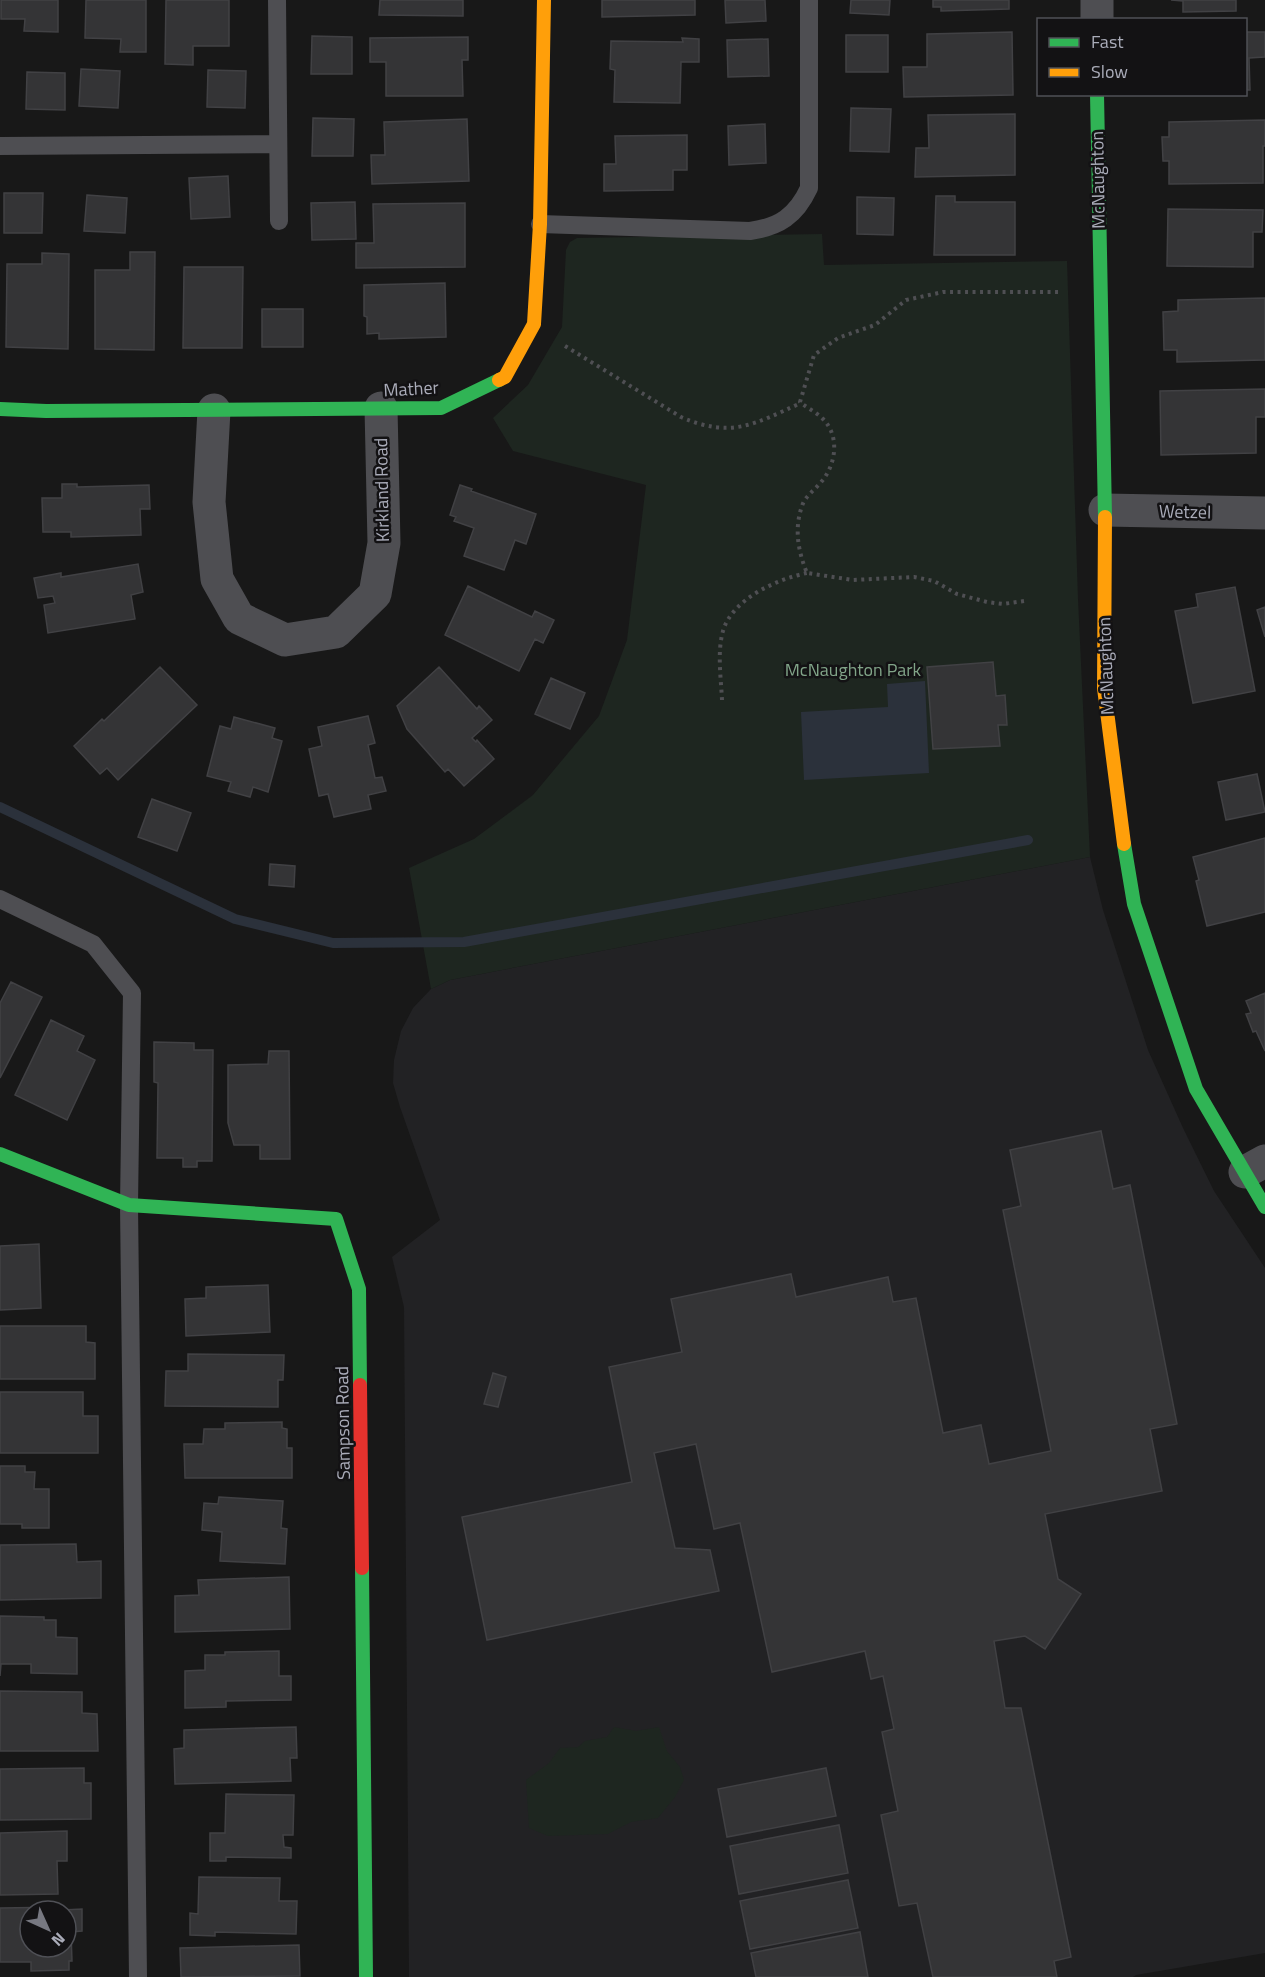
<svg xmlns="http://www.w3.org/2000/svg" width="1265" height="1977" viewBox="0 0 1265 1977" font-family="'Titillium Web',sans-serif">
	<rect width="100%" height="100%" fill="#181818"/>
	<!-- built -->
	<path fill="#222224" d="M1090,857L1103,910L1148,1050L1183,1128L1214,1191L1265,1268V1953L1136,1975L1133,1977H409L404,1307L392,1257L440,1220L400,1107L393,1083L394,1060L401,1031L413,1008L431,989L450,980Z"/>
	<!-- green -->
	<path fill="#1e2620" d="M822,234L824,265L1067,261L1078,599L1090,857L450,980L431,989L409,868L474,839L533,795L599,716L627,640L646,485L513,451L493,418L528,385L562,327L566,250L570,242L577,238Z
		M614,1727L636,1731L659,1727L667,1751L680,1767L684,1780L675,1797L658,1818L631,1822L608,1834L548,1836L529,1828L526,1780L549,1763L560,1748L578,1747L585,1741L607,1737Z"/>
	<!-- water -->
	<path fill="#2b313b" d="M925,681L929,773L804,780L801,712L888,707L887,684Z"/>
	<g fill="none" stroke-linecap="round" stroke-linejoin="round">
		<!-- stream -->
		<path stroke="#2b313b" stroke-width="10" d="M0,807L235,919L333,943L464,942L1028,840"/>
	</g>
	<!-- building -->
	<path fill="#343436" stroke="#414144" stroke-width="1.5" fill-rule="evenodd" d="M1,0H58V32L24,31L25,19H1Z
		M86,0H146V52H120L121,39L85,38Z
		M166,0H229V46H193V65L165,64Z
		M380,0H463V16L379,15Z
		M602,0H695V15L602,17Z
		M725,0H765L766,21L726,23Z
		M851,0H890L889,15L850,13Z
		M933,0H1009V9L941,11V7H933Z
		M1171,0H1236V11L1183,12V1Z
		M1012,32L1013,95L904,97L903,67H927V34Z
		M1246,32H1265V57L1249,58L1250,90H1246Z
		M846,35H888V72H846Z
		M312,36L352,37V74H311Z
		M468,37V60H462L463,96H386V62H370V38Z
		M682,38L699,39V62H681L680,103L614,102L615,70L610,69L611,41L683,42Z
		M768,39L769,76L728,77L727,40Z
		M81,69L120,71L118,108L79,106Z
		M208,70L246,71L245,108L207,107Z
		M27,72L65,73V110L26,109Z
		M851,108L891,109L889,152L850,151Z
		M1015,114V175L915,177L916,148H929L928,115Z
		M313,118L354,119L353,156H312Z
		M467,119L469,181L372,184L371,155H385L384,122Z
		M1265,120V146H1263V183L1169,184V161H1163L1162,137H1169V122Z
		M765,124L766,163L729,165L728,126Z
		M687,135V170H673V190L604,191V164H616L615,136Z
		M228,176L230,217L191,219L189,178Z
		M4,193H43L42,233H4Z
		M87,195L127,198L125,233L84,231Z
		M936,196H955V202H1015V255H934Z
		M857,197L894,198L893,235L857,234Z
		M355,202L356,239L312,240L311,203Z
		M465,203V267L356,268V243H374L373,204Z
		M1168,209L1263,210L1262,232H1253V267L1167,266Z
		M130,252H155L154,350L95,349V270H130Z
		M42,253L69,254L68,349L6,347L7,264H42Z
		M184,267H243L242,348H183Z
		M445,283L446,337L379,339V333L367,334V317L364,316V285Z
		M1265,298V360L1177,362V350H1164L1163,312L1178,311V300Z
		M262,309H303V347H262Z
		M1265,389V417H1256V453L1161,455L1160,391Z
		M62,484H77V487L149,485L150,509H140L141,535L71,537V532H43L42,498H62Z
		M460,485L472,489L471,491L536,514L526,544L515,540L504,570L464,556L474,528L454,521L456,517L450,515Z
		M138,564L143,592L131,595L135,619L48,633L44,605L55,603L53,596L38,598L34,578L61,573V577Z
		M468,586L532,617L535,611L554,620L543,643L535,639L519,671L445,635Z
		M1235,587L1255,691L1193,703L1175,611L1198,607L1196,594Z
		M1265,607V637L1257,610Z
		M993,662L996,696L1005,695L1007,725H998L1000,746L933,749L927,667Z
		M160,667L197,705L118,780L107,768L100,774L74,746L102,719L104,721Z
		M439,667L477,709L479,706L492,720L472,738L476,742L477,740L494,759L464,786L448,769L445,772L407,729L397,706Z
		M551,678L585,693L570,729L535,714Z
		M368,716L375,743L368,745L375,778L382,777L386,791L368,795L371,809L334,817L328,794L319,796L309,749L322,746L318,727Z
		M234,717L275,728L272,738L282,741L268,792L253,787L250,797L228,791L231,782L207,776L220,726L231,729Z
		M1257,774L1265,812L1226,820L1218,782Z
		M152,799L191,813L177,851L138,837Z
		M1265,838V912L1207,926L1196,881L1199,880L1193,857Z
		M270,864L295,866L294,887L269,885Z
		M11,982L42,997L0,1078V1003Z
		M1265,993V1051L1256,1031L1253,1032L1246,1014L1251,1013L1246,1001Z
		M51,1020L84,1036L77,1051L95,1060L67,1120L15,1095Z
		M154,1042L194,1043V1050H213L212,1161H197V1167H183V1158H157L158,1083L154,1082Z
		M269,1051H289L290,1159H260V1145H234L228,1123V1065L268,1064Z
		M1101,1131L1113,1189L1130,1185L1177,1424L1150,1429L1162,1491L1045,1514L1058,1579L1081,1594L1045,1649L1025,1636L994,1641L1005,1708H1021L1071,1957L1054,1961L1057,1977H933L917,1903L899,1906L881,1815L898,1811L882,1732L894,1729L883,1676L871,1679L865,1651L772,1672L740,1523L714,1529L696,1444L654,1453L675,1548L710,1550L719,1591L487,1640L462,1517L632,1482L609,1367L682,1352L671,1299L791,1274L796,1297L888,1277L893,1302L916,1298L943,1433L981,1425L989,1464L1051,1451L1003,1210L1021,1206L1010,1150Z
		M39,1244L41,1308L0,1310V1246Z
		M268,1285L270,1332L186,1336L185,1299L206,1298V1287Z
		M0,1326H86V1342L95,1343V1379H0Z
		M188,1354L284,1355L283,1380H278V1407L165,1406L166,1371H188Z
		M493,1373L506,1377L498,1407L484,1404Z
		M0,1392H83V1416H98V1453H0Z
		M282,1422V1428L287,1429V1448H292V1478H185L184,1444H203L204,1429H225V1423Z
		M0,1466H25V1472H35L34,1489H49V1528H22V1524H0Z
		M219,1497L283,1501L281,1528L287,1529L285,1564L220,1561L222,1532L202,1530L204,1503L218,1504Z
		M76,1544L77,1562L101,1561V1598L0,1600V1545Z
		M289,1577L290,1629L175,1632V1596L199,1595L198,1580Z
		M0,1616L44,1617V1620H56V1637L77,1638V1674L31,1673V1664H1L0,1676Z
		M279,1651V1676H291V1700L226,1701V1707L185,1708V1671L205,1670V1655H225V1652Z
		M0,1691L82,1692V1713L97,1714L98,1751H0Z
		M296,1727L297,1758H290L291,1781L175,1784L174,1749L184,1748V1730Z
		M84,1768V1783H91V1819L0,1820V1769Z
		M826,1768L836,1816L727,1837L718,1789Z
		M226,1794L294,1795L293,1835H283L284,1847L291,1848V1858L226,1857V1861H210V1833H225Z
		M839,1825L848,1873L739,1894L730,1846Z
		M67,1831V1861H57L58,1894L0,1895V1833Z
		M199,1877L280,1878L279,1901H297L296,1934L215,1932V1936L190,1935V1913L198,1914Z
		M848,1880L858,1928L750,1949L740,1901Z
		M63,1907L62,1910L82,1909V1931L71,1932L72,1961H69V1970L31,1971V1962H0V1908ZM30,1911H66V1947H30Z
		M860,1932L868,1977H756L751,1953Z
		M299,1945L300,1976L181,1977L180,1948Z"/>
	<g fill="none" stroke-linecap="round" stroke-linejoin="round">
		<!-- path -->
		<path stroke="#4f4f53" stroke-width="4" stroke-dasharray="3 4.5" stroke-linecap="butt" d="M565,346L681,417C732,439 754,424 801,403
			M1024,601L1003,604L987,602L957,594L934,581L914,577L853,580L807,573C798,551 794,529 802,506C805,496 815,490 822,481C836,464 840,436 823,419C816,412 807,408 800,402L814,355L838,338L875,325L906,300L943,292H1061
			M722,700C721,678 717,652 723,631C732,599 777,579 807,573"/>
		<!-- lane -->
		<path stroke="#4e4e52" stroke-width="18" d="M277,0L279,221
			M0,146L278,144
			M540,224L750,231C779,227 796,216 809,188V0
			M0,899L93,944L132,993L129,1205L138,1977"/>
		<!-- street -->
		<path stroke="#4e4e52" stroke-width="33" d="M1097,0V20
			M214,410L209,502L217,579L239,618L285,640L336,632L375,594L384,543L381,408
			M1105,510L1265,513
			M1245,1172L1265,1161"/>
		<!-- fast -->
		<path stroke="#30b455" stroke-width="14" d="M1097,94L1105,517
			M0,409L46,411L441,408L499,380
			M1124,844L1134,904L1196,1089L1265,1207
			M0,1154L129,1205L336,1219L359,1289L360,1385
			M362,1568L366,1977"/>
		<!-- slow -->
		<path stroke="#ff9f0a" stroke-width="14" d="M499,380L505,377L534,324L540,224L544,0
			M1105,517L1104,688L1124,844"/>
		<!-- jam -->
		<path stroke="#e5322d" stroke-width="14" d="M360,1385L362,1568"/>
	</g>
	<g text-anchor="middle" stroke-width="5" stroke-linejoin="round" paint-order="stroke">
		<!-- street labels -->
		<g font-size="18" fill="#aaacb9" stroke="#131214">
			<text transform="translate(1098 180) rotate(-91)" y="6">McNaughton</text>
			<text transform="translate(411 389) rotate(-3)" y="6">Mather</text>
			<text transform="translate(382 490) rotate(-91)" y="6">Kirkland Road</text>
			<text transform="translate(1185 512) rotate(1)" y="6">Wetzel</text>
			<text transform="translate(1106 666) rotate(-92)" y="6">McNaughton</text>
			<text transform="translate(343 1423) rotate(-91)" y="6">Sampson Road</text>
		</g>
		<!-- park labels -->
		<g font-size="18" fill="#81a488" stroke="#131214">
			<text x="853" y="676">McNaughton Park</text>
		</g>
	</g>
	<!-- legend -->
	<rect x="1037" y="18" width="210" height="78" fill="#131214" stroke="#4f5056" stroke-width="1.5"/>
	<rect x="1049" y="38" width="30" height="9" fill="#30b455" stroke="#4f5056" stroke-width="1.5"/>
	<text x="1091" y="48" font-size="18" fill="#aaacb9">Fast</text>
	<rect x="1049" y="68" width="30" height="9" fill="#ff9f0a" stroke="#4f5056" stroke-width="1.5"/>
	<text x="1091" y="78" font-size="18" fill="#aaacb9">Slow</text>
	<!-- north arrow -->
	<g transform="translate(48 1929) rotate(135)"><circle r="28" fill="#131214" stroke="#4f5056" stroke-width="1.5"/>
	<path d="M0-4.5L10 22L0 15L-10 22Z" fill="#777881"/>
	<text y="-9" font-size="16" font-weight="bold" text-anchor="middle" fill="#aaacb9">N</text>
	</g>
</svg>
